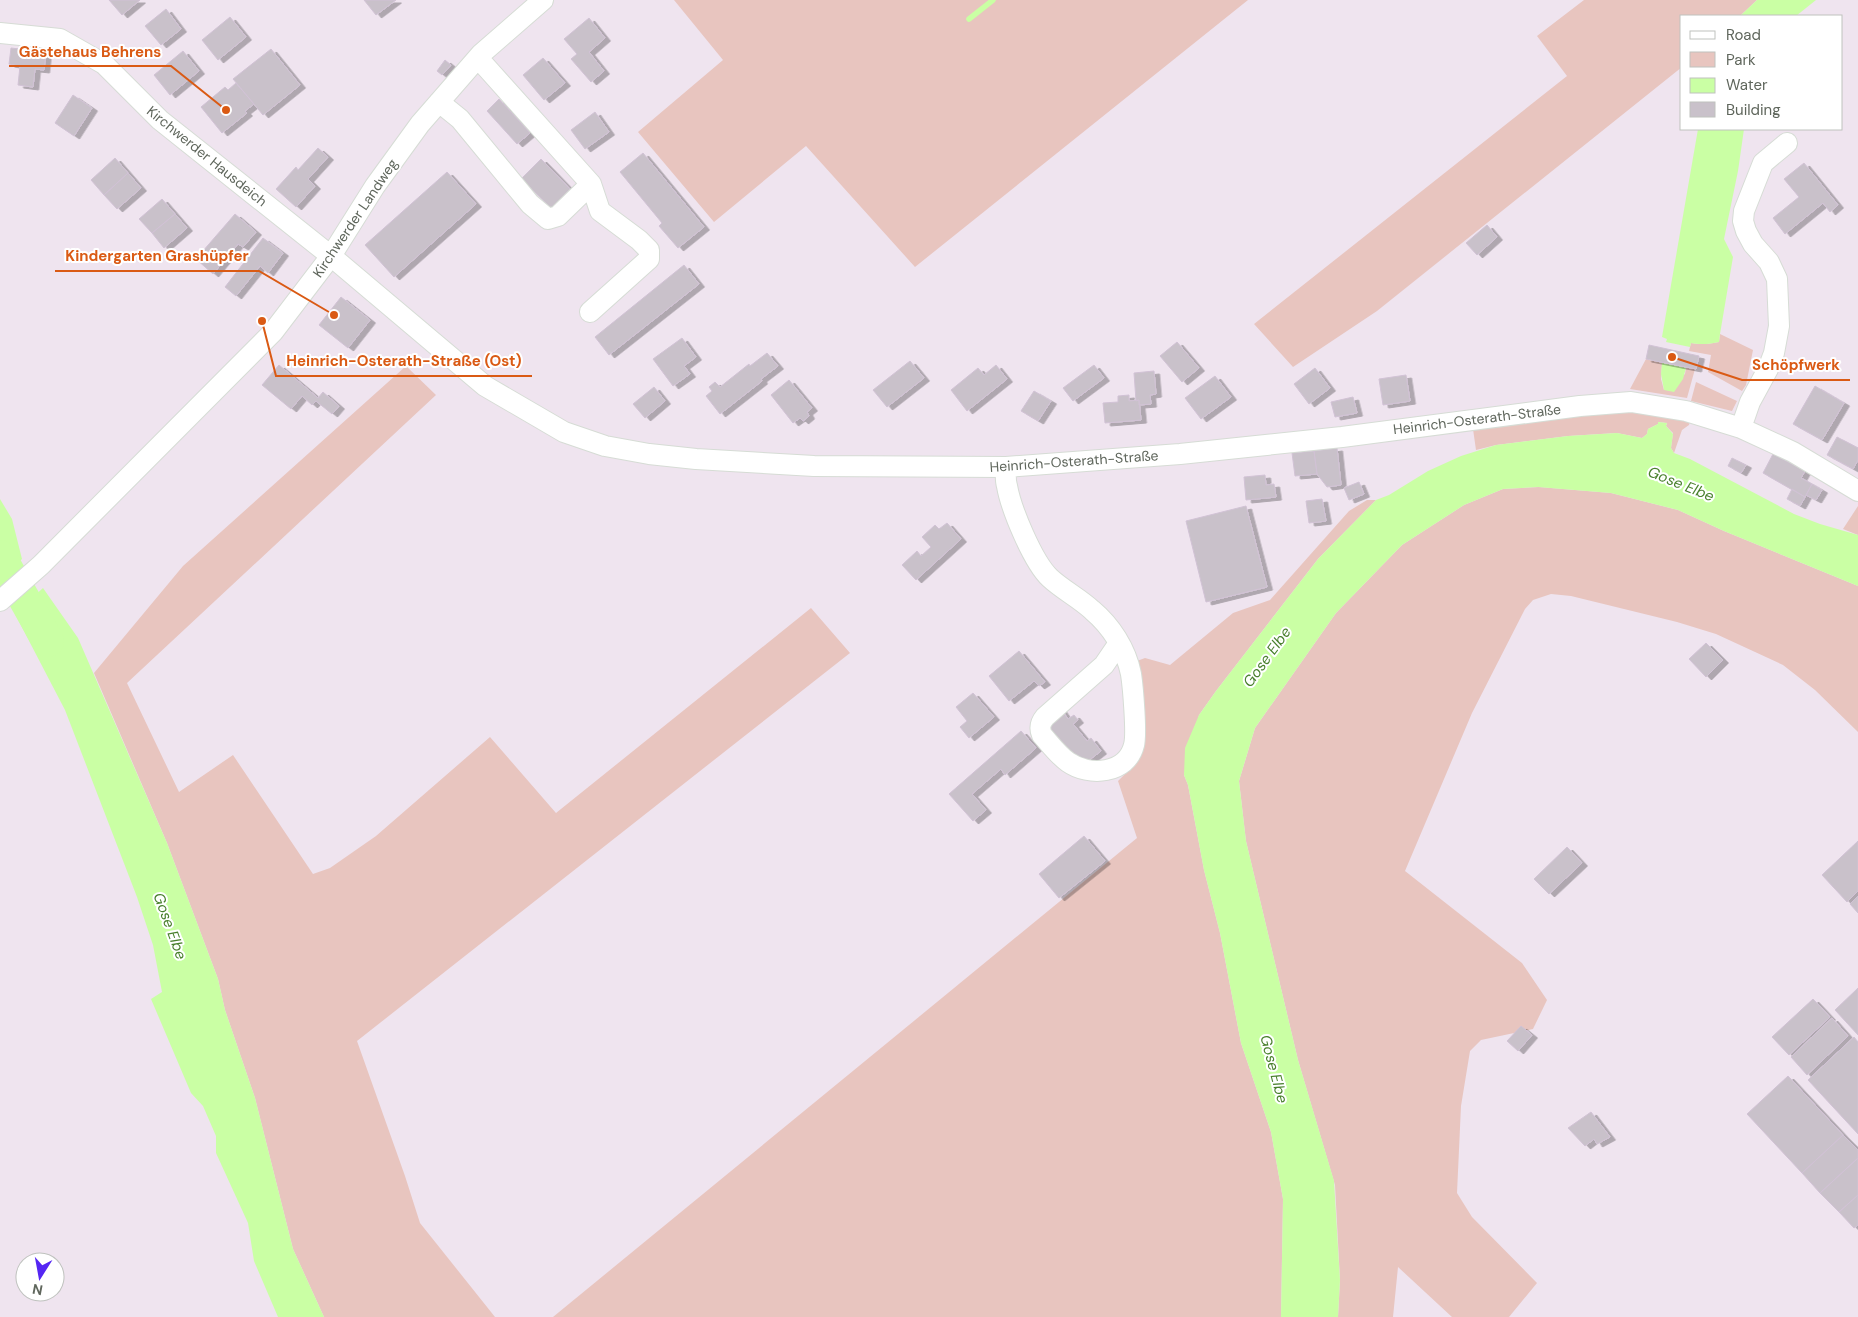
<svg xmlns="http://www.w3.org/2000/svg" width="1858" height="1317" viewBox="0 0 1858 1317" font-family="'DM Sans',sans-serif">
	<defs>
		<filter id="shadow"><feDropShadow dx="5.5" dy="3" stdDeviation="0" flood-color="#0004"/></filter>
	</defs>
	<rect width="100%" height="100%" fill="#efe4ef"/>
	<!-- green -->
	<path fill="#e8c5bf" d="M674,0H1248L915,267L806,146L714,222L638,132L723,60Z
		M1584,0H1757L1740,16H1682V67L1377,311L1293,367L1254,324L1567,76L1537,36Z
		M1720,334L1753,350L1746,385L1742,391L1708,372L1711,355L1689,351L1691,343C1700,345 1710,344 1719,342Z
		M1646,359L1662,363L1661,379L1664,390L1685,374L1686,368L1695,369L1687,398L1630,389Z
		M406,366L436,395L127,683L179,792L233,755L313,874L330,868L376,836L490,737L556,813L811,608L850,653L357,1041L405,1176L420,1223L495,1317H324L293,1249L255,1098L225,1010L218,979L167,843L94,673L183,566Z
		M1696,382L1737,401L1732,411L1691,401Z
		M1636,411L1690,421L1689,425L1682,430L1674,453L1671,448L1673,433L1666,426L1667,423L1658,422V424L1648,429L1647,434L1642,438L1617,433L1568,436L1496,445L1476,450L1473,429L1581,414Z
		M1539,487L1611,493L1678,510L1724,531L1858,586V732L1815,690L1783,665L1716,634L1677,622L1571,596L1551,594L1533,600L1525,609L1472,713L1405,871L1522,963L1547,1000L1533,1029L1481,1040L1470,1051L1461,1106L1457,1193L1472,1217L1537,1283L1509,1317H1452L1398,1267L1393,1317H1338L1340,1280L1335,1185L1298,1060L1246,841L1239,781L1255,728L1336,613L1402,545L1464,505L1503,489Z
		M1367,500H1376L1318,559L1216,691L1199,715L1184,775L1188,785L1204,870L1220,933L1241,1043L1271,1132L1283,1199L1281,1317H553L1137,838L1118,781L1130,769L1137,661L1145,658L1170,665L1233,613L1270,600L1349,511Z
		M1858,506V535L1843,529Z"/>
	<!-- water -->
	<path fill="#caffa4" d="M1757,0H1816L1796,16H1740Z
		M1698,129H1744L1738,171L1724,239L1733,257L1720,334L1719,342C1711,344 1700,345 1691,343L1690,347L1666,342L1667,339L1662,337Z
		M1662,363L1686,368L1683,379L1674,392L1664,390L1661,374Z
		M1658,422L1667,423L1666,426L1673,434L1671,448L1674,453L1690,459L1794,514L1820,524L1858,535V586L1724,531L1678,510L1611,493L1538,487L1503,489L1464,505L1402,545L1336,613L1255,728L1239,781L1246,841L1298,1060L1334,1181L1340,1280L1338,1317H1281L1283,1199L1271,1132L1241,1043L1220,933L1204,870L1188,785L1184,775L1185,748L1199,715L1216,691L1318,559L1376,500L1389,495L1428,471L1461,456L1496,445L1568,436L1617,433L1642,438L1647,434L1648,429L1658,424Z
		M0,499L12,519L22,559L0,580Z
		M43,588L78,638L167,843L218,979L225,1010L255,1098L293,1249L324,1317H278L254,1261L248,1223L216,1153V1136L203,1106L191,1093L151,999L162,992L153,945L137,897L65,710L15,614Z"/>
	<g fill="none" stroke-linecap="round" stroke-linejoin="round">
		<!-- stream -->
		<path stroke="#caffa4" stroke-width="5.5" d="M969,19L993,0"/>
		<!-- river -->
		<path stroke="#caffa4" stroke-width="32" d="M0,556L48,641"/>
	</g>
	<!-- building -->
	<path fill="#c9c1ca" stroke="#d1c2d5" filter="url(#shadow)" d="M109,0H140L122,15Z
		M364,0H396L376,15Z
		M166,9L181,29L161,45L145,26Z
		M230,17L246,37L218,60L202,40Z
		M589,18L605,38L589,52L604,71L591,82L571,59L577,54L564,39Z
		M11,48L46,52L44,70L35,69L33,87L18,85L20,66L9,64Z
		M271,49L300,85L263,115L233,79Z
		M183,51L199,71L170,95L154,75Z
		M543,58L565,83L544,100L523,75Z
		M445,60L451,65L442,75L437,71Z
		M236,83L254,104L245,111L247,113L222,133L201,107L225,87L228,90Z
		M73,95L92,108L74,136L55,123Z
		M499,99L530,133L517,144L487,111Z
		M595,112L609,132L585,149L571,130Z
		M318,148L328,157L308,179L315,186L296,207L276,189L296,167L298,170Z
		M643,153L704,227L678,248L659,226L662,223L620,172Z
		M115,158L128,173L104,195L91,180Z
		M541,159L570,189L551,208L521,179Z
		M1804,163L1838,205L1830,212L1823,203L1785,234L1773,218L1799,197L1784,179Z
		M447,172L476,204L394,277L365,245Z
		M128,173L141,188L117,209L104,195Z
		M162,199L175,214L152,233L139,219Z
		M175,214L187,228L164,248L152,233Z
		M235,214L256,232L243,247L238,244L213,274L196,259Z
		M1487,225L1497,237L1477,255L1466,243Z
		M263,238L283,253L268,273L260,266L236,296L225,287Z
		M684,265L699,284L609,355L595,337Z
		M341,297L370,320L348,348L319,325Z
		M682,338L696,357L684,366L690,374L673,386L653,359Z
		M1177,342L1199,368L1182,382L1160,356Z
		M1649,345L1699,356L1696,369L1646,359Z
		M767,353L778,366L761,379L762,381L720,414L706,396L712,391L709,387L715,382L720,387L749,364L750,366Z
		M910,361L924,378L887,407L873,390Z
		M279,365L318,398L323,392L339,406L332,414L316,401L312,405L302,396L291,409L262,385Z
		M996,365L1007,379L967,411L951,390L978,368L984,375Z
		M1094,365L1104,378L1073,401L1063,388Z
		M1315,368L1330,388L1309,404L1294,384Z
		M1154,371L1156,394L1150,395L1151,404L1139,405V400L1136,401L1134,373Z
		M1406,375L1410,401L1383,405L1379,379Z
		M1215,376L1231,397L1201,419L1185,398Z
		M789,380L812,408L807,412L809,416L803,421L800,418L793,423L771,395Z
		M1815,386L1844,403L1822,440L1793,424Z
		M654,387L665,401L645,418L633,404Z
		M1034,391L1051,401L1038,421L1021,411Z
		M1129,395V401L1139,400L1141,420L1105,423L1103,403L1118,402V396Z
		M1353,397L1357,413L1335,417L1331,402Z
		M1837,437L1858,448V460L1853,469L1827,455Z
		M1337,448L1341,485L1327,487L1317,474L1314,451Z
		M1314,451L1317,474L1295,476L1292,453Z
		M1773,454L1805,471L1801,478L1812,484L1805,497L1763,473Z
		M1732,458L1746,465L1741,473L1728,466Z
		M1265,475L1266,485L1274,484L1276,497L1246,500L1244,477Z
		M1359,482L1364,494L1349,500L1344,488Z
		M1812,484L1822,490L1816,500L1806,495Z
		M1792,489L1805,497L1800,506L1787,499Z
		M1322,499L1326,521L1309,523L1306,501Z
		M1246,506L1267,587L1206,602L1186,521Z
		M947,523L961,539L916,580L902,565L917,551L921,556L931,547L922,537L935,525L939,529Z
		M1706,643L1723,660L1706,677L1689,659Z
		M1019,651L1045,682L1039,686L1034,681L1009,701L989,676Z
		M973,693L994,717L969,738L960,727L967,721L956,707Z
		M1061,709L1068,719L1074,715L1078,720L1073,724L1087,741L1091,738L1101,751L1088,761L1079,759L1073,753L1070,756L1044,722Z
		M1021,731L1036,748L1005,775L1001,769L972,794L986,810L973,821L949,794Z
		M1084,836L1105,861L1059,898L1039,874Z
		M1858,841V891L1847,902L1822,875Z
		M1567,847L1582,863L1549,894L1534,879Z
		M1858,896V913L1850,904Z
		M1858,988V1035L1835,1010Z
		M1813,999L1830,1017L1789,1055L1772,1037Z
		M1832,1018L1848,1036L1807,1075L1791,1057Z
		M1521,1026L1532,1035L1518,1051L1507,1041Z
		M1854,1037L1858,1042V1134L1808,1080Z
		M1788,1076L1843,1135L1802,1173L1747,1114Z
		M1591,1112L1610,1137L1597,1144L1594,1139L1585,1146L1568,1128Z
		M1843,1135L1858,1150V1158L1820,1193L1802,1173Z
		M1858,1158V1195L1839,1212L1820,1193Z
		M1858,1195V1225L1854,1228L1839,1212Z"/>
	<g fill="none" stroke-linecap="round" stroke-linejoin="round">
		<defs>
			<path id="minor" d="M0,33L60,39L104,64L160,120L331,256L485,386L564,432L605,446L649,454L696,459L814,466L1006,467L1180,454L1342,437L1580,406L1631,402L1686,411L1741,428L1793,452L1858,491
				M478,58L591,184L600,211L639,240L649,250V259L590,312
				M439,102L460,119L530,204L548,219L558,216L591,184
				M1741,428L1750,402L1768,369L1774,353L1779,326L1777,279L1769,262L1753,244L1746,231L1743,221L1744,211L1763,163L1787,143
				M1006,467C1006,474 1005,480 1007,486C1011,509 1033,562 1050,578C1063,590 1079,598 1092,610C1111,626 1126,649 1131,674C1133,687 1137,734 1134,745C1127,774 1089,777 1068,762C1058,755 1050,744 1042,735C1039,728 1040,723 1045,717L1104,665L1119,643
				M0,601L41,565L273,332L331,256L375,186L420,124L481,54L543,0"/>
		</defs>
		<!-- minor casing -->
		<use href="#minor" stroke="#d6dcd5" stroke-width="22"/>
		<!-- minor -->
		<use href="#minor" stroke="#fff" stroke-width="20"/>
	</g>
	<g text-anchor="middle" stroke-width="4" stroke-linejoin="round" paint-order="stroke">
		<!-- street labels -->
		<g font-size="14" fill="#5f665c" stroke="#fff">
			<text transform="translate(207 156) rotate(39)" y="5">Kirchwerder Hausdeich</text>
			<text transform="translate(355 218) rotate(-56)" y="5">Kirchwerder Landweg</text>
			<text transform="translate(1477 419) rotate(-7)" y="5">Heinrich-Osterath-Straße</text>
			<text transform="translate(1074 461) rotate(-4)" y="5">Heinrich-Osterath-Straße</text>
		</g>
		<!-- water labels -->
		<g font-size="15" font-style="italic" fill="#49802d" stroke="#fff">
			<text transform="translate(1681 484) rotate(22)" y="5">Gose Elbe</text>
			<text transform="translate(1267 657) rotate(-54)" y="5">Gose Elbe</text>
			<text transform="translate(170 926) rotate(70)" y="5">Gose Elbe</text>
			<text transform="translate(1274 1069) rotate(75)" y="5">Gose Elbe</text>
		</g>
	</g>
	<!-- callouts -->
	<path fill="none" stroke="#da5a14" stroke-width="2" d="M226 110L171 66H9M334 315L259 271H55M262 321L276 376H532M1672 357L1742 380H1850"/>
	<g fill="#da5a14" stroke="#fff" stroke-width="2">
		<circle cx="226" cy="110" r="5"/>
		<circle cx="334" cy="315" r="5"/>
		<circle cx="262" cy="321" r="5"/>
		<circle cx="1672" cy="357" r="5"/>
	</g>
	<g font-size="15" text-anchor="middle" font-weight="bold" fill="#da5a14" stroke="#fff" stroke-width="4" stroke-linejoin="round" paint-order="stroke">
		<text x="90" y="57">Gästehaus Behrens</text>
		<text x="157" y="261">Kindergarten Grashüpfer</text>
		<text x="404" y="366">Heinrich-Osterath-Straße (Ost)</text>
		<text x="1796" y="370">Schöpfwerk</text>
	</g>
	<!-- legend -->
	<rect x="1680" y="15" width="162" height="115" fill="#ffffff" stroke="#bfc2be"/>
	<rect x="1690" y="31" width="25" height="8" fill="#ffffff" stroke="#bfc2be"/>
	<text x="1726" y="40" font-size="15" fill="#5f665c">Road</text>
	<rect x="1690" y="52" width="25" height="15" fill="#e8c5bf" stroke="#bfc2be"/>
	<text x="1726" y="65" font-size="15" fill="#5f665c">Park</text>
	<rect x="1690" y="78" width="25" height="15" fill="#caffa4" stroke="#bfc2be"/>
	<text x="1726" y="90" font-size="15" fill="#5f665c">Water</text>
	<rect x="1690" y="102" width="25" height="15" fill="#c9c1ca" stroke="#bfc2be"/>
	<text x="1726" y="115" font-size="15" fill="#5f665c">Building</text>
	<!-- north arrow -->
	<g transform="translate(40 1277) rotate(191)"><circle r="24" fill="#ffffff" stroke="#bfc2be"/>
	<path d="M0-4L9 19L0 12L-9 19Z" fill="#5526f3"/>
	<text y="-8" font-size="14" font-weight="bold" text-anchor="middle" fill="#5f665c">N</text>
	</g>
</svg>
